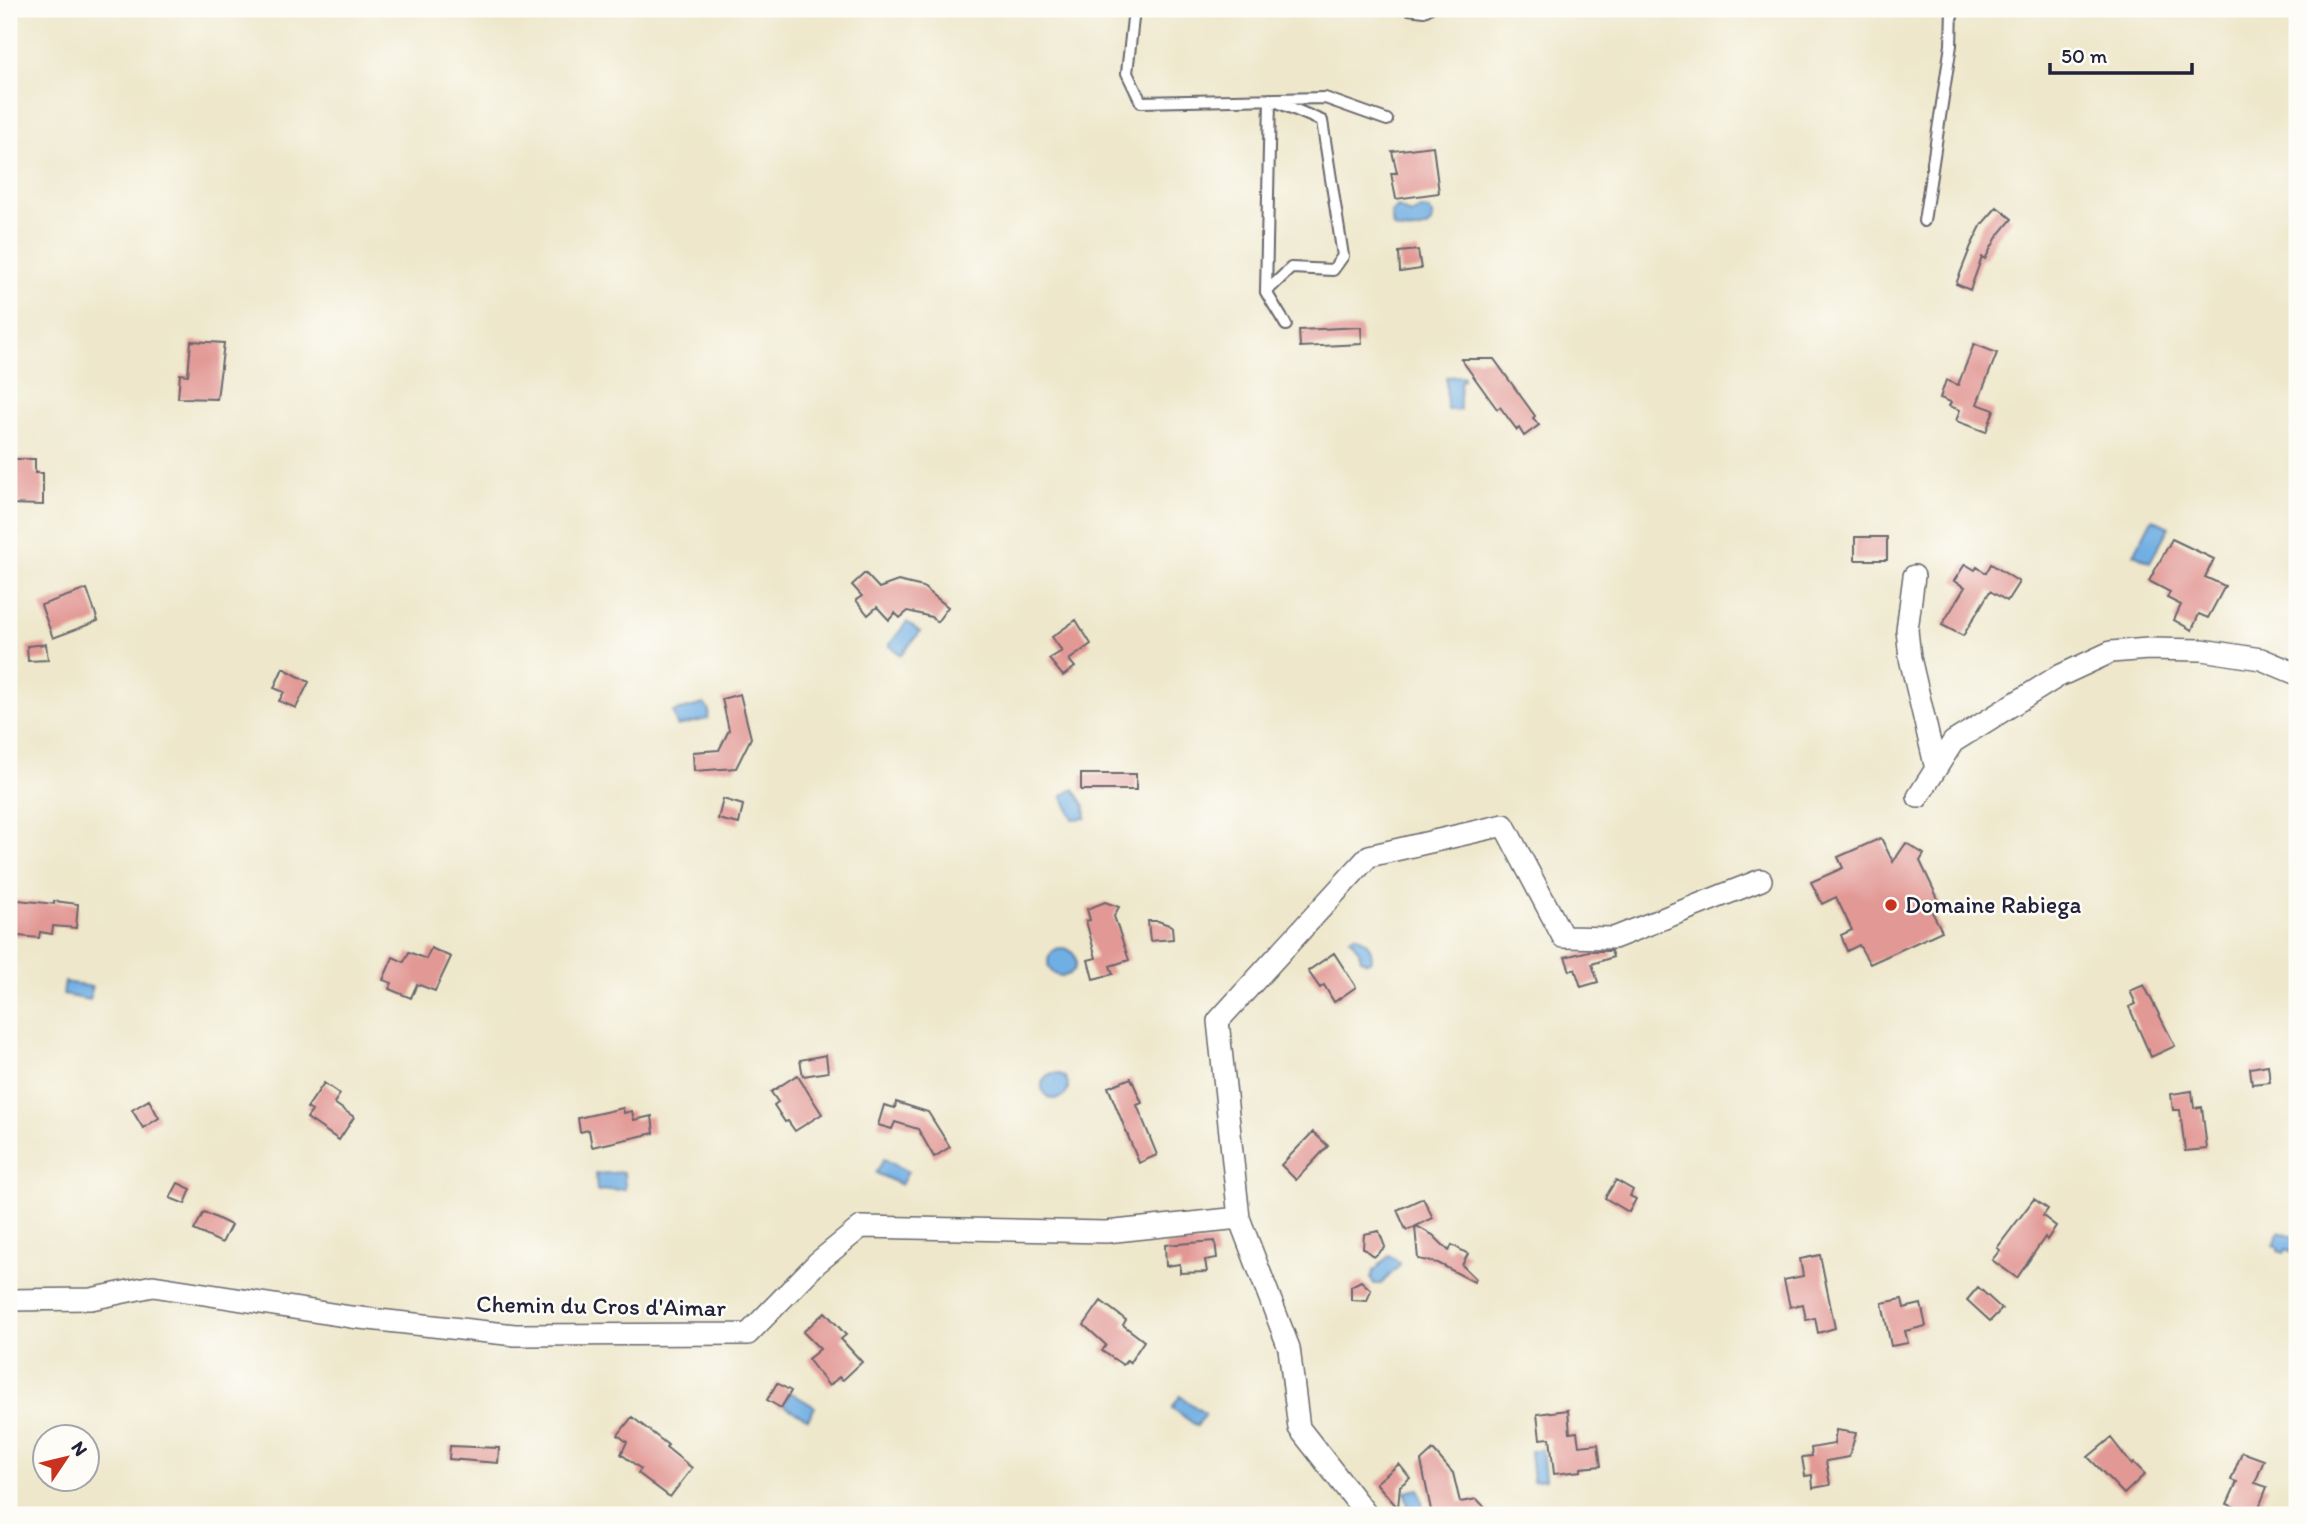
<svg xmlns="http://www.w3.org/2000/svg" width="2306" height="1524" viewBox="0 0 2306 1524" font-family="Itim,sans-serif">
	<rect width="100%" height="100%" fill="#fdfcf7"/>
	<filter id="ink" filterUnits="userSpaceOnUse"><feTurbulence type="fractalNoise" baseFrequency=".0143" numOctaves="2"/><feDisplacementMap in="SourceGraphic" scale="14" xChannelSelector="R" yChannelSelector="G"/><feConvolveMatrix kernelMatrix="1 2 1 2 8 2 1 2 1" color-interpolation-filters="sRGB"/></filter>
	<filter id="wash" filterUnits="userSpaceOnUse"><feTurbulence type="fractalNoise" baseFrequency=".00686" numOctaves="4" result="noise"/><feDisplacementMap in="SourceGraphic" scale="28" xChannelSelector="R" yChannelSelector="G"/><feGaussianBlur stdDeviation="1.57" result="paint"/><feColorMatrix in="noise" values="0 0 0 0 0 0 0 0 0 0 0 0 0 0 0 0 0 1.4 0 .05"/><feComposite in="paint" operator="in"/></filter>
	<g filter="url(#wash)">
		<rect width="100%" height="100%" fill="#eee7cb"/>
		<!-- water -->
		<path fill="#6fafe3" stroke="#48688f" stroke-width="2" d="M1398,207L1411,214L1420,209L1430,210C1442,231 1406,234 1393,227L1391,213Z
			M1463,376V381H1460V410H1447L1446,377Z
			M2152,519L2169,527L2150,562L2134,554Z
			M907,622L920,632L901,655L889,645Z
			M704,704L709,710L708,719L677,726L673,712Z
			M1074,789L1085,806L1086,818L1073,819L1062,796Z
			M1355,935C1367,941 1372,946 1372,960L1367,962L1361,959L1359,951L1350,938Z
			M1048 962a14 14 0 1 1 28 0a14 14 0 1 1-28 0Z
			M65,982L92,987L90,1000L63,995Z
			M1042 1086a13 13 0 1 1 26 0a13 13 0 1 1-26 0Z
			M884,1159L908,1172L901,1185L876,1173Z
			M624,1172L625,1189L597,1191L596,1174Z
			M2279,1232L2297,1239V1254L2286,1249L2284,1253L2278,1251V1247L2274,1245Z
			M1389,1256L1399,1262L1400,1265L1381,1284H1374L1371,1278L1373,1272Z
			M790,1392L815,1407L808,1419L783,1405Z
			M1180,1396L1205,1414L1197,1426L1172,1408Z
			M1542,1449L1545,1479L1533,1481L1530,1451Z
			M1419,1489L1425,1515H1410L1405,1492Z"/>
		<g id="blocks">
			<!-- building -->
			<path fill="#e29894" d="M1433,146L1439,193L1396,199L1391,173H1397L1392,151Z
				M1997,207L2012,219L1997,237L1985,259L1982,257L1970,290L1956,284L1971,246L1982,224Z
				M1418,250L1421,269L1400,272L1399,252Z
				M1361,327L1362,344L1300,347L1299,330Z
				M191,341L224,343L217,399L178,398L180,374L188,375Z
				M1974,344L1997,353L1977,404L1994,410L1986,432L1956,421L1960,410L1949,406L1951,402L1940,398L1946,380L1958,385Z
				M1461,359H1494L1535,416L1533,418L1539,425L1524,436L1519,428L1517,430L1500,407L1497,409Z
				M9,459H35V473H43V505L9,504Z
				M1855,537H1887V560H1855Z
				M2172,539L2214,559L2205,577L2225,586L2208,618L2199,614L2192,630L2174,620L2181,605L2167,598L2170,592L2149,581Z
				M1965,564L1975,570L1977,567L1986,573L1991,564L2019,582L2007,601L1990,591L1963,636L1942,625L1965,587L1954,581Z
				M865,573L879,588L898,581L923,587L948,607L937,622L931,617L908,611L900,618L895,613L889,620L877,607L868,615L856,600L862,596L852,585Z
				M87,589L98,621L53,638L41,605Z
				M1076,620L1091,644L1069,660L1075,667L1063,676L1049,659L1062,651L1052,637Z
				M46,644L48,660L28,661L27,646Z
				M283,668L309,682L296,708L279,701L284,692L274,688Z
				M740,694L751,738L736,768L694,771L693,752L719,750L729,730L722,699Z
				M1081,774H1136V790H1081Z
				M723,799L743,805L739,824L718,819Z
				M1881,838L1893,862L1906,843L1924,854L1920,861L1942,907L1932,912L1942,931L1870,964L1859,945L1847,951L1841,935L1852,930L1836,897L1822,904L1811,882L1843,868L1838,857Z
				M9,899L54,904V901L78,904L76,928L53,926L52,934L40,932L39,938L9,935Z
				M1105,902L1119,907L1114,916L1129,960L1110,966L1113,974L1093,979L1088,960L1096,958L1086,921L1090,920L1087,909Z
				M1148,921H1158L1172,926L1173,939L1150,941Z
				M431,948L451,957L435,991L417,984L411,998L389,989L392,983L383,980L393,957L404,962L409,952L426,959Z
				M1589,951H1611L1613,957L1592,964L1598,982L1581,987L1575,969L1570,971L1565,957Z
				M1334,953L1356,987L1334,1002L1324,985L1320,988L1308,971Z
				M2144,985L2175,1046L2151,1057L2129,1007L2136,1004L2130,991Z
				M826,1055L828,1072L803,1076L800,1060Z
				M2268,1065L2270,1082L2252,1084L2250,1068Z
				M797,1075L822,1114L795,1131L788,1121L785,1122L774,1105L778,1102L771,1092Z
				M1131,1078L1142,1103L1137,1105L1157,1155L1139,1163L1108,1087Z
				M324,1083L340,1094L334,1103L354,1117L339,1140L307,1118L312,1111L307,1108Z
				M2192,1091L2194,1108L2202,1107L2207,1149L2185,1151L2180,1110H2173L2171,1094Z
				M149,1100L159,1118L143,1128L132,1110Z
				M896,1102L928,1112L950,1147L934,1157L918,1129L895,1122L892,1129L878,1125L884,1105L895,1108Z
				M623,1108L624,1113L632,1111L634,1120L652,1116L654,1133L592,1147L589,1130L580,1132L578,1118Z
				M1313,1132L1328,1146L1296,1180L1281,1165Z
				M1616,1180L1633,1190L1630,1196L1636,1199L1629,1212L1605,1198Z
				M178,1183L191,1189L185,1204L170,1198Z
				M1423,1198L1433,1218L1416,1226L1433,1235L1449,1251L1452,1245L1468,1254L1462,1265L1476,1279L1474,1282L1438,1263L1418,1259L1415,1227L1406,1230L1397,1210Z
				M2034,1199L2048,1209L2043,1216L2056,1226L2047,1240L2045,1237L2017,1278L1992,1260L2000,1250L1997,1248Z
				M204,1212L231,1225L222,1243L194,1230Z
				M1379,1231L1385,1247L1374,1257L1363,1248L1364,1234Z
				M1215,1241L1217,1258L1205,1260L1207,1272L1180,1273V1264L1166,1266L1165,1245Z
				M1820,1255L1835,1328L1818,1333L1815,1318L1806,1320L1803,1304L1790,1307L1784,1280L1803,1276L1800,1259Z
				M1361,1281L1371,1290L1367,1301L1351,1300V1286Z
				M1978,1287L2002,1309L1990,1321L1967,1300Z
				M1902,1299L1904,1308L1921,1304L1926,1326L1905,1331L1908,1343L1891,1346L1882,1303Z
				M1101,1301L1126,1320L1123,1325L1144,1341L1130,1362L1127,1360L1123,1365L1102,1351L1106,1345L1084,1325Z
				M825,1312L846,1335L841,1339L862,1362L843,1380L839,1377L829,1386L808,1359L820,1349L803,1332Z
				M777,1383L791,1391L781,1408L767,1400Z
				M1568,1410L1570,1433L1577,1432L1579,1446L1598,1444L1601,1466L1581,1468V1471L1554,1474L1550,1438L1540,1439L1537,1414Z
				M632,1417L668,1445L666,1447L692,1468L670,1497L638,1473L641,1469L621,1454L627,1442L618,1435Z
				M1836,1430L1856,1433L1849,1457L1826,1461L1830,1485L1813,1488L1812,1475L1805,1476L1802,1457L1812,1456L1811,1448L1834,1444Z
				M2111,1438L2132,1465L2134,1463L2145,1474L2124,1494L2088,1457Z
				M450,1446L499,1448L498,1463L449,1459Z
				M1433,1450L1453,1473L1460,1502L1477,1499L1492,1515H1432L1421,1461Z
				M2242,1452L2264,1460L2255,1483L2267,1487L2256,1515L2227,1504L2237,1482L2231,1480Z
				M1399,1464L1410,1478L1400,1486L1398,1508L1376,1483Z"/>
		</g>
	</g>
	<g filter="url(#ink)">
		<use href="#blocks" fill-opacity="0" stroke="#69676d" stroke-width="2"/>
		<g fill="none" stroke-linecap="round" stroke-linejoin="round">
			<defs>
				<path id="lane" d="M1134,9L1127,73L1141,102L1325,98L1387,120
					M1409,9L1424,11L1428,9
					M1924,221L1951,45L1952,9
					M1266,292L1270,99L1322,121L1343,256L1333,270L1291,268L1266,292L1286,325"/>
				<path id="street" d="M1914,576L1907,630L1910,658L1936,769
					M1918,797L1953,742L2057,677L2111,652L2148,649L2202,650L2261,659L2297,674
					M9,1300L91,1299L153,1286L351,1317L515,1335L748,1334L817,1263L861,1227L1106,1232L1239,1218
					M1367,1515L1299,1428L1289,1348L1239,1218L1218,1021L1369,856L1504,825L1563,937L1614,938L1761,880"/>
			</defs>
			<!-- lane casing -->
			<use href="#lane" stroke="#69676d" stroke-width="14"/>
			<!-- street casing -->
			<use href="#street" stroke="#69676d" stroke-width="24"/>
			<!-- lane -->
			<use href="#lane" stroke="#fff" stroke-width="10"/>
			<!-- street -->
			<use href="#street" stroke="#fff" stroke-width="21"/>
		</g>
	</g>
	<!-- markers -->
	<circle fill="#c8321e" stroke="#fdfcf7" stroke-width="2.5" cx="1891" cy="905" r="7"/>
	<g text-anchor="middle" stroke-width="5" stroke-linejoin="round" paint-order="stroke">
		<!-- poi labels -->
		<g font-size="24" fill="#22223b" stroke="#fdfcf7" text-anchor="start">
			<text x="1905" y="913">Domaine Rabiega</text>
		</g>
		<!-- street labels -->
		<g font-size="24" fill="#22223b" stroke="#fdfcf7">
			<text transform="translate(601 1306) rotate(1)" y="8">Chemin du Cros d'Aimar</text>
		</g>
	</g>
	<!-- margin -->
	<rect width="2306" height="1524" fill="none" stroke="#fdfcf7" stroke-width="35"/>
	<!-- north arrow -->
	<g transform="translate(66 1458) rotate(55)"><circle r="33" fill="#fdfcf7" stroke="#a5a5ac" stroke-width="2"/>
	<path d="M0-5L12 26L0 18L-12 26Z" fill="#c8321e"/>
	<text y="-10" font-size="19" font-weight="bold" text-anchor="middle" fill="#22223b">N</text>
	</g>
	<!-- scale -->
	<path d="M2050 63v10h142v-10" fill="none" stroke="#22223b" stroke-width="3.5"/>
	<text x="2061" y="63" font-size="21" fill="#22223b" stroke="#fdfcf7" stroke-width="5" paint-order="stroke">50 m</text>
</svg>
